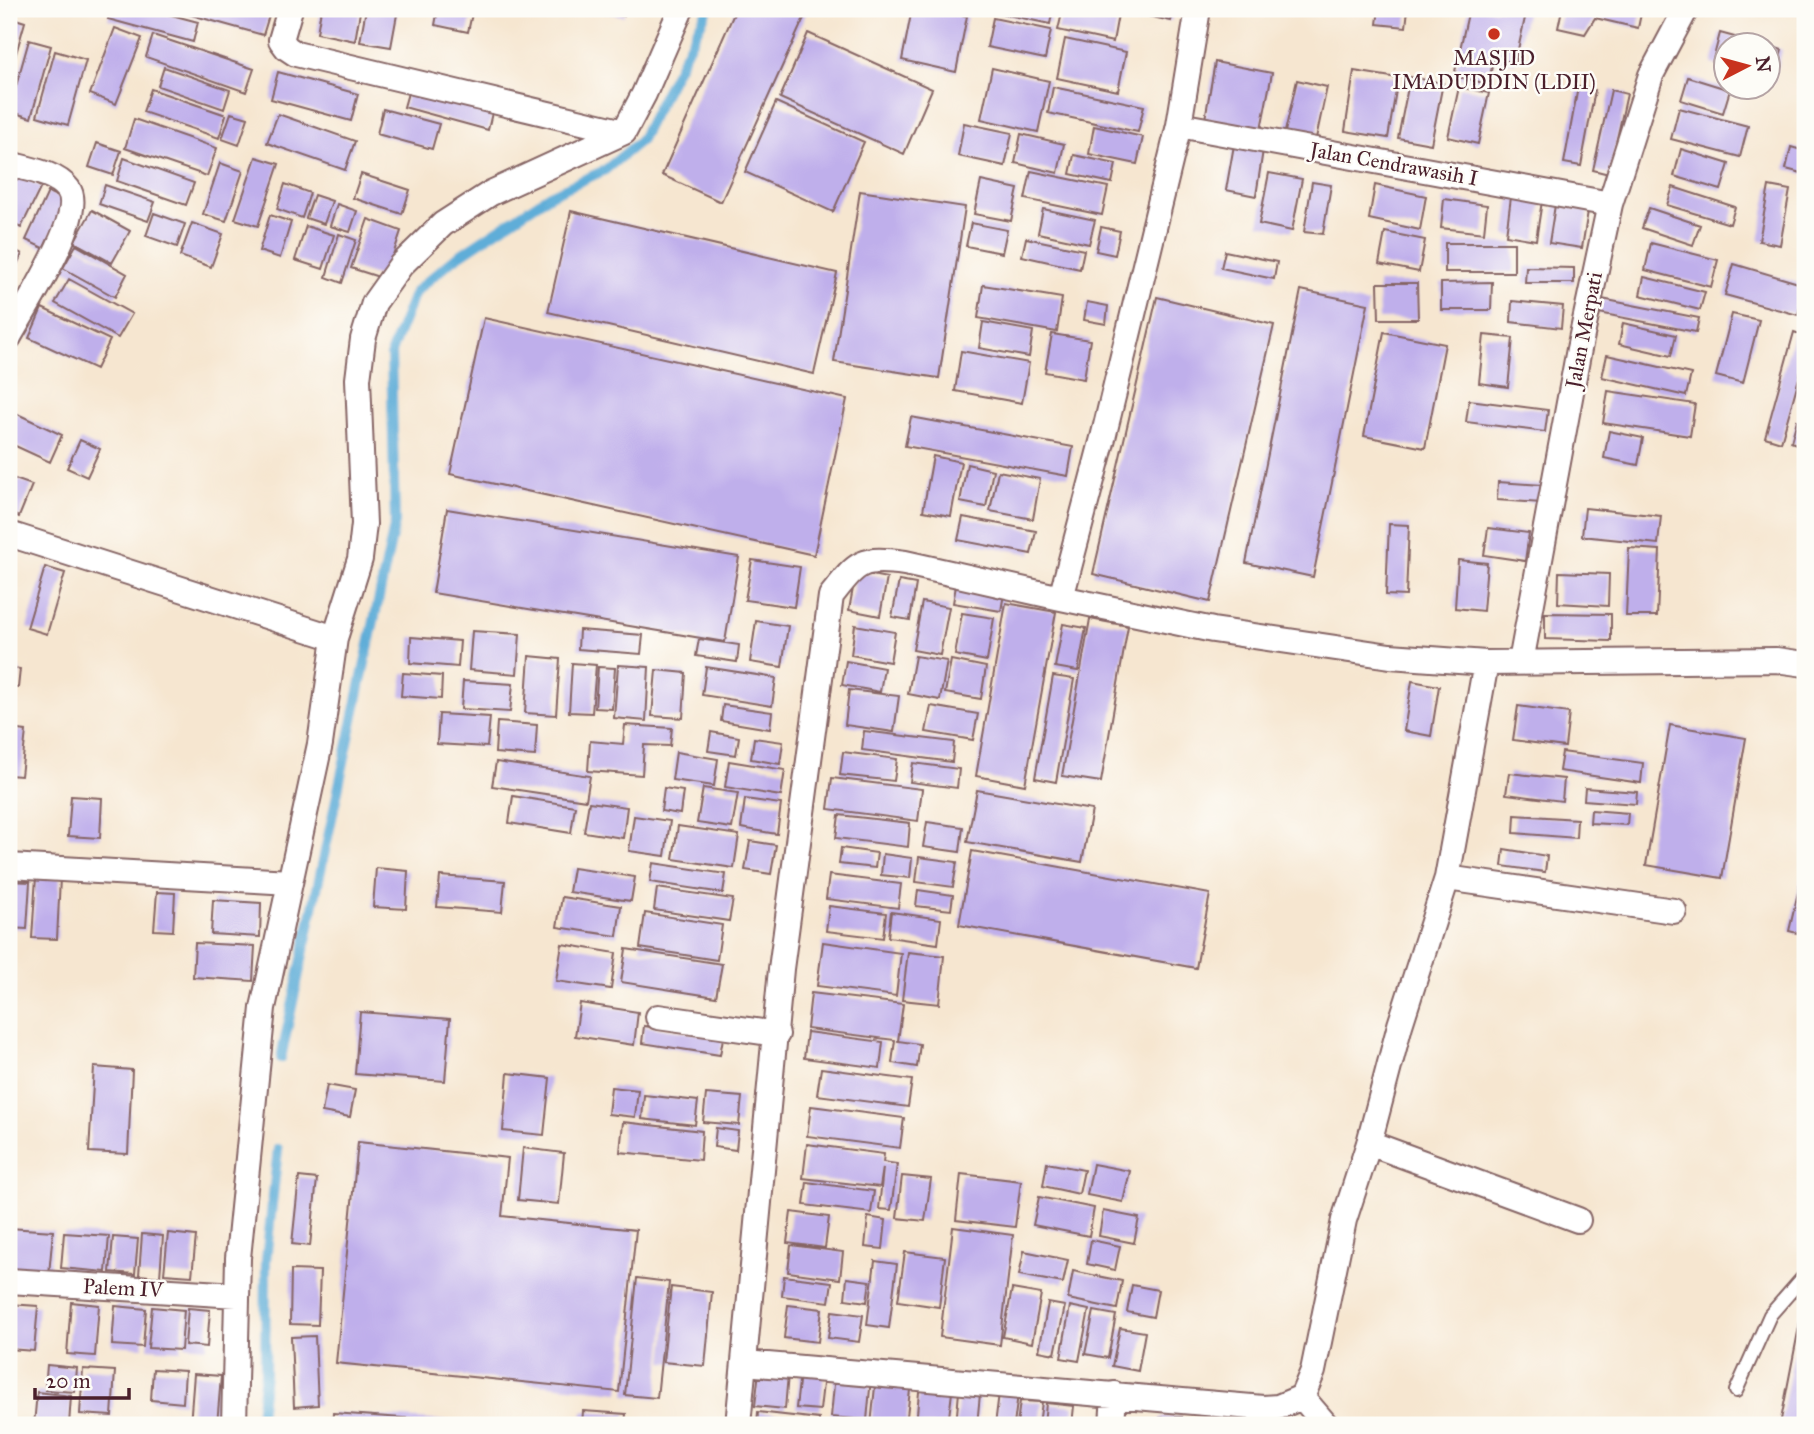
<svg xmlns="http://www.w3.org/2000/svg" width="1814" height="1434" viewBox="0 0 1814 1434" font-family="'IM FELL Great Primer',serif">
	<rect width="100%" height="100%" fill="#fdfcf7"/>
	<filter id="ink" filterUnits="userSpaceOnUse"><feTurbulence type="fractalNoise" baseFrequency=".0143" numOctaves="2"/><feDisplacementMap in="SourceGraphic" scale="14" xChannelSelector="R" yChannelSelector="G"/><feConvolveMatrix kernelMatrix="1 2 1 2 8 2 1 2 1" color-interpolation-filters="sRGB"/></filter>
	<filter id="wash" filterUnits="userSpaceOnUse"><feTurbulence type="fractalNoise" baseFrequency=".00686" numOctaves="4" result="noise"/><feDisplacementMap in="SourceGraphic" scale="28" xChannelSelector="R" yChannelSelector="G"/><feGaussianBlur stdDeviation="1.57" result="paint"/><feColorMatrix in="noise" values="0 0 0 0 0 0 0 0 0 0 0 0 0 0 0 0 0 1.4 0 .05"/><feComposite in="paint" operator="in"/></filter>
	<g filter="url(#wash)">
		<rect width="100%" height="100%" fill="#f6e6d0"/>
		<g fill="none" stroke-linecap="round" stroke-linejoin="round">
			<!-- stream -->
			<path stroke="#5fadd8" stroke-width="10" d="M281,1058L395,522L391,352L415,292L451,261L550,195L605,170L640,141L708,9
				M259,1425L265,1373L266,1260L278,1149"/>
		</g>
		<g id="blocks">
			<!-- building -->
			<path fill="#bfafeb" d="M111,9H149L198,22L193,42L108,19Z
				M170,9H271L263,35Z
				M321,9L360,12L355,41L317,33Z
				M366,9H398L391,47L360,42Z
				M438,9H473L468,32L435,25Z
				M585,9H625L624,16Z
				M736,9H808L721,202L662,175Z
				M912,9H933L967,16L956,72L902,60Z
				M994,9H1053L1050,24L994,12Z
				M1063,9H1119L1113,42L1058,30Z
				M1145,9H1174L1171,21L1143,15Z
				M1379,9H1408L1406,27L1377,24Z
				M1469,9H1527L1515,63L1494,58L1488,84L1454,76Z
				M1562,9H1642L1638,28L1595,18L1585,34L1558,28Z
				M9,17L25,22L15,57L9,56Z
				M993,18L1051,30L1045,59L987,47Z
				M115,28L142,38L116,104L90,94Z
				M808,33L932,89L904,154L780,98Z
				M1720,33L1764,45V46H1727V68L1712,64Z
				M153,35L254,69L246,92L146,57Z
				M1065,39L1126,52L1118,91L1057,78Z
				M29,40L51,46L31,118L9,111Z
				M1769,46L1782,50L1774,82L1769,80Z
				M55,51L86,60L68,125L37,116Z
				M1215,62L1272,73L1261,129L1205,119Z
				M164,67L230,90L224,109L158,86Z
				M992,68L1049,81L1038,132L981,119Z
				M1354,71L1398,78L1388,138L1345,131Z
				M278,72L358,94L351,121L271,99Z
				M1410,77L1443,83L1431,144L1398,138Z
				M1688,77L1730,90L1723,113L1681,100Z
				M1297,80L1327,87L1315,143L1284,136Z
				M411,82L494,104L488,130L404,107Z
				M1053,87L1144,106L1138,132L1048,113Z
				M1459,87L1489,93L1478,144L1448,137Z
				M1578,87L1595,90L1581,166L1564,163Z
				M151,89L226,115L219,138L143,112Z
				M1611,90L1627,94L1609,174L1593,170Z
				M776,102L864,142L833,212L745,172Z
				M1679,108L1748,126L1740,157L1671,139Z
				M383,109L439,124L432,149L377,134Z
				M231,113L248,118L239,145L222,139Z
				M278,114L355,141L345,170L267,143Z
				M134,119L217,148L207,176L125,148Z
				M964,123L1012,133L1005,166L958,156Z
				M1094,126L1143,137L1137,164L1089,154Z
				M1021,134L1064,144L1058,173L1015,163Z
				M97,143L121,151L113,175L89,167Z
				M1234,145L1263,150L1256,196L1226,190Z
				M1791,147L1805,151V174L1786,169Z
				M1681,149L1729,164L1721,190L1674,176Z
				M1074,155L1116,164L1112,183L1070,174Z
				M256,157L279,164L258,226L235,219Z
				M124,158L194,183L186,205L117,181Z
				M220,163L243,171L226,221L203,214Z
				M1031,171L1108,187L1102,215L1025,199Z
				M1269,173L1302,179L1292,231L1259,224Z
				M361,174L410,190L402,214L353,198Z
				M17,175L41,187L21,228L9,222V193Z
				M981,181L1018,189L1011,221L974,214Z
				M1312,182L1331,185L1323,234L1304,232Z
				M285,184L310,193L302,218L277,209Z
				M105,185L155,202L148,221L99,204Z
				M1375,185L1426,196L1420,230L1369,219Z
				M1769,186L1790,190L1780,245L1759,241Z
				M1673,187L1735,207L1730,224L1667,205Z
				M860,191L965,207L939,378L834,362Z
				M48,192L67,201L45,249L26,240Z
				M314,195L332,201L324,224L306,218Z
				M1511,197L1542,201L1536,240L1506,235Z
				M1444,199L1487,205L1484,233L1441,228Z
				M337,204L357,211L350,232L330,226Z
				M1555,205L1588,211L1582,248L1549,243Z
				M1649,208L1700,225L1693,245L1642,228Z
				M1043,209L1095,220L1089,244L1038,233Z
				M92,210L130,231L112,263L74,242Z
				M571,211L837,273L814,374L548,312Z
				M154,213L185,224L177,247L146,236Z
				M270,215L291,222L280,258L259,251Z
				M368,219L401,231L385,279L351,268Z
				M192,223L223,234L211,267L180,256Z
				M971,223L1007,230L1002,253L966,246Z
				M306,226L334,235L323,269L295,260Z
				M1101,227L1120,231L1115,255L1096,251Z
				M1385,232L1425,240L1419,272L1379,264Z
				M339,234L356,240L342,283L326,277Z
				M1026,238L1084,250L1080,269L1022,256Z
				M1445,243H1514V272H1445Z
				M1651,243L1718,260L1711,287L1645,270Z
				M76,245L127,274L115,297L63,268Z
				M9,247L22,254L9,282Z
				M1225,251L1277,262L1274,279L1221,268Z
				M1734,264L1805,285L1798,315L1725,295Z
				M1526,267L1574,268V283H1525Z
				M1644,277L1705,292L1700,310L1640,295Z
				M69,279L132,314L118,338L55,303Z
				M1492,282L1491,310H1441V283Z
				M1378,283H1417L1418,319H1379Z
				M983,285L1062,298L1057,332L978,318Z
				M1301,290L1368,304L1313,577L1246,563Z
				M1157,297L1274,325L1210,602L1093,574Z
				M1602,299L1699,318L1696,332L1599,313Z
				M1512,301L1563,306L1561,328L1511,322Z
				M1087,302L1108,306L1106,324L1084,320Z
				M42,308L110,340L96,369L29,338Z
				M1732,314L1759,320L1743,383L1716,376Z
				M484,318L847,399L814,555L450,474Z
				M983,322L1033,331L1029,357L979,348Z
				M1623,323L1676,335L1671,356L1619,344Z
				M1384,332L1445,344L1425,448L1364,436Z
				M1794,332L1805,336V357L1781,442L1765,437Z
				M1052,334L1090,340L1084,379L1045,372Z
				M1484,335L1513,338L1508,387L1479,383Z
				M961,351L1029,363L1022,403L955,391Z
				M1607,355L1691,374L1686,396L1602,377Z
				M1608,391L1695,404L1690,436L1603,423Z
				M1469,400L1548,410L1545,432L1466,422Z
				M9,410L62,435L50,462L9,443Z
				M911,417L1073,447L1068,476L905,446Z
				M1797,420L1805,422V447L1791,442Z
				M1609,431L1643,438L1638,465L1604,458Z
				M80,440L100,449L87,477L67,468Z
				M933,456L961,462L951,516L923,511Z
				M967,464L993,470L986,507L960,502Z
				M998,471L1040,479L1033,519L990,511Z
				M12,478L32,485L19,517L9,513V487Z
				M1498,482L1543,485L1542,503L1497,500Z
				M1585,508L1661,516L1658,544L1582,536Z
				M447,509L739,557L725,642L433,593Z
				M963,517L1036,531L1031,554L958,540Z
				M1389,524L1409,525L1406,596L1386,595Z
				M1488,528L1529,533L1525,561L1484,555Z
				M1629,548L1660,550L1657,616H1626Z
				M752,560L800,567L794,607L745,600Z
				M1458,560L1487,563L1483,611L1455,608Z
				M45,567L65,573L47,634L27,628Z
				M856,572L887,578L880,616L849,610Z
				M1559,572L1609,574L1608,606L1558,603Z
				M957,580L1005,588L1001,611L953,603Z
				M899,581L916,584L910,620L892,617Z
				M922,602L949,607L940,655L913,650Z
				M1006,603L1056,612L1025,785L976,776Z
				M962,613L994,618L987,661L955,655Z
				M1545,613L1611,614V641L1545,639Z
				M1090,619L1128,626L1101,782L1062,776Z
				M756,621L788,626L782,667L750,662Z
				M1063,624L1086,628L1078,671L1055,667Z
				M855,625L895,632L890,662L851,655Z
				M579,630L643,635L641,654L578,649Z
				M472,631L520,634L517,674L469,670Z
				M411,637L460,641L458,667L410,663Z
				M699,639L739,645L737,662L696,656Z
				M529,656L560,659L556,715L525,713Z
				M915,656L947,661L940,700L908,694Z
				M951,660L986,667L981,699L945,693Z
				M846,661L884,668L880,692L842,685Z
				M572,663L596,665L592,713L569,712Z
				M618,665L649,667L646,721L614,718Z
				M9,667L20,669L18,688L9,686Z
				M598,667L615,668L612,709L595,708Z
				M706,667L776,678L772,706L702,695Z
				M656,670L686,673L683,718L652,716Z
				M403,673L442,676L441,699L401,696Z
				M1053,676L1074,679L1056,782L1035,778Z
				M463,681L513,684L510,712L461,709Z
				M1412,681L1439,686L1431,736L1404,731Z
				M849,690L899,696L894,732L845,725Z
				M723,705L772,712L770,729L721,721Z
				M931,706L978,714L973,740L926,732Z
				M1518,706L1569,713L1565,747L1513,740Z
				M439,714L490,717L487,747L437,744Z
				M497,722L537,725L535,756L495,753Z
				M625,725L672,728L670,746L644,745L642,775L588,771L590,741L623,744Z
				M1670,725L1746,738L1722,878L1646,865Z
				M9,729L26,731L21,776L9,775Z
				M864,731L954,742L952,762L862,750Z
				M711,732L739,737L736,755L708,751Z
				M754,738L783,742L780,764L751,759Z
				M676,752L718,759L714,786L672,780Z
				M843,752L897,759L894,781L840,775Z
				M1562,752L1643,763L1641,783L1559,771Z
				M729,761L785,770L781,796L725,787Z
				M496,762L590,776L586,800L492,786Z
				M913,763L959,769L957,788L910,782Z
				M1509,773L1564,779L1562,801L1506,794Z
				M832,778L922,789L918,821L828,809Z
				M664,788L683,791L680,814L661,811Z
				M703,788L738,793L732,828L697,823Z
				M1585,788L1637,792L1636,804L1584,800Z
				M977,790L1092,810L1082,862L967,842Z
				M71,796L102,798L100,838L68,836Z
				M513,796L575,806L571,833L509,823Z
				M745,799L781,804L777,834L741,828Z
				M589,802L627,807L623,838L584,832Z
				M1591,810L1628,813L1627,825L1590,823Z
				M839,815L910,823L908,847L836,838Z
				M1515,815L1577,819L1576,838L1514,833Z
				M634,816L670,821L665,856L629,851Z
				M927,822L963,827L960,852L923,847Z
				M678,826L739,835L734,868L673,859Z
				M750,841L776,845L771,874L745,870Z
				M841,848L877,853L875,868L839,864Z
				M1504,849L1547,856L1545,872L1502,866Z
				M972,851L1210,894L1196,968L959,925Z
				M883,854L912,858L910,878L881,875Z
				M919,857L957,862L953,887L916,882Z
				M653,863L726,874L723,893L650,882Z
				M1804,867L1805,868V935L1789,931Z
				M376,868L408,871L406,909L373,907Z
				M573,868L635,877L631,901L569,892Z
				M829,875L901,884L898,908L826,899Z
				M440,876L505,881L502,912L437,907Z
				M36,877L60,878L57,939L32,938Z
				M9,881L30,882L27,929L9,928Z
				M657,888L733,899L729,921L654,910Z
				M918,890L953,895L951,910L916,906Z
				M157,892L175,893L173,931L154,930Z
				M562,897L621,906L617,936L557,927Z
				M213,900L261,903L260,937L211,934Z
				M829,906L886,913L883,938L826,931Z
				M891,912L941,919L938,944L888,937Z
				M645,913L722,925L717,960L640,948Z
				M823,942L901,953L896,996L817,986Z
				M195,943L255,946L253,981L193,977Z
				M562,944L616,953L611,989L556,981Z
				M626,949L722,964L716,997L621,982Z
				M908,952L944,956L939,1004L902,1000Z
				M811,993L903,1004L898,1041L920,1044L917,1067L892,1063L895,1040L807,1029Z
				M580,1003L638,1012L634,1045L575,1036Z
				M360,1012L450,1019L445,1081L355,1074Z
				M644,1026L723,1038L720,1055L642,1043Z
				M807,1032L883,1042L880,1068L804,1058Z
				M94,1067L132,1070L128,1154L89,1152Z
				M821,1068L912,1080L908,1107L817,1095Z
				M508,1073L550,1078L544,1135L503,1131Z
				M327,1085L355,1090L350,1117L322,1112Z
				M611,1087L638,1090L635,1117L608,1114Z
				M706,1094L742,1097L739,1125L703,1122Z
				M644,1095L698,1101L695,1125L642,1119Z
				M811,1106L904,1118L900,1148L807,1136Z
				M623,1122L702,1131L700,1160L620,1152Z
				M716,1128L738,1131L736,1150L714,1147Z
				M358,1142L508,1158L502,1216L636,1230L619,1392L336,1363Z
				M807,1144L884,1154L883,1162L897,1164L891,1210L879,1209L883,1168L880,1187L803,1178Z
				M523,1148L564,1153L559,1204L518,1200Z
				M1047,1163L1084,1170L1079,1194L1043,1186Z
				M1093,1164L1130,1171L1123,1202L1087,1195Z
				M961,1174L1021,1181L1015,1227L956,1220Z
				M902,1176L931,1179L925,1221L897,1218Z
				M299,1177L317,1179L310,1246L292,1244Z
				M807,1182L874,1191L871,1213L804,1205Z
				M1039,1197L1094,1208L1089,1236L1033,1225Z
				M1103,1211L1139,1218L1134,1243L1099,1236Z
				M791,1212L829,1217L825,1248L787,1243Z
				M868,1217L886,1220L883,1249L865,1247Z
				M953,1227L1013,1235L1000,1345L940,1337Z
				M9,1228L53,1231L49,1274L9,1270Z
				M64,1233L109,1236L106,1272L61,1268Z
				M168,1233L196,1236L192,1276L164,1274Z
				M142,1234L163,1236L160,1277L139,1275Z
				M113,1237L138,1239L135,1274L110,1272Z
				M1091,1240L1120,1246L1115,1270L1087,1264Z
				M791,1245L843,1252L840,1279L788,1272Z
				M1024,1251L1068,1260L1063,1283L1019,1275Z
				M905,1252L945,1257L939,1307L898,1301Z
				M875,1261L897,1264L889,1328L867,1325Z
				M291,1270L320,1271L318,1325L290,1324Z
				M1073,1271L1122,1281L1117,1309L1068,1299Z
				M784,1276L832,1282L829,1302L782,1296Z
				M637,1278L669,1282L657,1398L625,1395Z
				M847,1278L870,1281L867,1302L845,1299Z
				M1132,1285L1158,1290L1153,1317L1127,1312Z
				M671,1287L712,1292L705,1366L663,1362Z
				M1012,1289L1041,1294L1032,1343L1003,1337Z
				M1804,1301L1805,1425H1780Z
				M71,1302L99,1305L95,1356L67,1354Z
				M1048,1303L1065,1306L1055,1354L1039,1351Z
				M9,1304L38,1306L34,1351L9,1349Z
				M788,1305L822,1309L818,1342L784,1338Z
				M115,1306L146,1309L143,1347L112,1345Z
				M1070,1306L1089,1310L1079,1361L1061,1358Z
				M152,1307L184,1310L181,1350L148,1348Z
				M188,1308L210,1310L207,1347L185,1345Z
				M832,1311L863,1315L859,1342L828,1338Z
				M1094,1311L1116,1315L1108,1358L1085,1354Z
				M1120,1328L1145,1332L1138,1371L1112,1366Z
				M315,1336L318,1405L294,1407L291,1337Z
				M47,1365L77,1368L75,1392L45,1390Z
				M83,1369L115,1371L112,1416L80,1414Z
				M153,1369L185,1371L183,1403L151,1400Z
				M759,1371L788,1374L785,1409L755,1406Z
				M800,1373L824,1375L820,1410L796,1408Z
				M194,1374L221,1376L217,1425H190Z
				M835,1374L871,1378L867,1420L831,1417Z
				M876,1377L911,1381L906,1425H871Z
				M920,1381L953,1384L948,1425H916Z
				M37,1392L71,1396L69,1425H34Z
				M959,1392L980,1394L977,1425H956Z
				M999,1393L1018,1394L1014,1425H995Z
				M1020,1401L1042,1402L1039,1425H1017Z
				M1046,1403L1074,1406L1072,1425H1044Z
				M583,1411L626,1414L625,1425H582Z
				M758,1412L819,1419V1425H757Z
				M333,1413L471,1423V1425H332Z
				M1182,1417V1425H1160V1418Z
				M149,1419L183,1422L182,1425H148Z"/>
		</g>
	</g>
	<g filter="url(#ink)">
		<use href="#blocks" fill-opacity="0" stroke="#866565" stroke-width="2"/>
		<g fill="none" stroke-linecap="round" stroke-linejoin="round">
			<defs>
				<path id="lane" d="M1736,1391L1770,1315L1805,1275"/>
				<path id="street" d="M290,9L281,40L287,48L296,54L624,132
					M1179,125L1610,204
					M624,132L644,94L681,9
					M9,164C27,169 56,173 68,189C87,214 23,311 9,337
					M9,534L335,638
					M1061,598L1213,630L1390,656L1486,663L1776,660L1805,664
					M1521,662L1579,349L1610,204L1651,75L1686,9
					M9,866L290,882
					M1447,878L1674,911
					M658,1017L777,1034
					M1369,1143L1578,1220
					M9,1281L237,1295
					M745,1363L1263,1408L1278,1407L1302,1397L1313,1371L1344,1220L1369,1143L1400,1025L1447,878L1486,663
					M1302,1397L1326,1425
					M234,1425L238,1258L263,1008L320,744L335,638L360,559L364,524L358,379L363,339L374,303L401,265L443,224L491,193L624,132
					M738,1425L781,969L831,596C858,562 860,557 905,563L1061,598L1103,438L1179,125L1198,9
					M1112,1425L1114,1394"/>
			</defs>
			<!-- lane casing -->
			<use href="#lane" stroke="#866565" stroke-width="16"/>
			<!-- street casing -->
			<use href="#street" stroke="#866565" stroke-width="28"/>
			<!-- lane -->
			<use href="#lane" stroke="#fff" stroke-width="12"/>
			<!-- street -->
			<use href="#street" stroke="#fff" stroke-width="24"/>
		</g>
	</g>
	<!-- markers -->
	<circle fill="#c8321e" stroke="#fdfcf7" stroke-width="2.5" cx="1494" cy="34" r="7"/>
	<g text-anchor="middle" stroke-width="5" stroke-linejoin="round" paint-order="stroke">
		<!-- poi labels -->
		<g font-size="21" fill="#4a1f2b" stroke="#fdfcf7">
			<text x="1494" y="65">MASJID<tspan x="1494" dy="24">IMADUDDIN (LDII)</tspan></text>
		</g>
		<!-- street labels -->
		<g font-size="21" fill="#4a1f2b" stroke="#fdfcf7">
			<text transform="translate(1394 164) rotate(10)" y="7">Jalan Cendrawasih I</text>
			<text transform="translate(1584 330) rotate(-79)" y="7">Jalan Merpati</text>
			<text transform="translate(123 1288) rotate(3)" y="7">Palem IV</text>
		</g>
	</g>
	<!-- margin -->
	<rect width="1814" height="1434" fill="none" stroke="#fdfcf7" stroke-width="35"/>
	<!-- north arrow -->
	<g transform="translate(1747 66) rotate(84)"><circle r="33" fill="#fdfcf7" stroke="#b5a4a5" stroke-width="2"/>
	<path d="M0-5L12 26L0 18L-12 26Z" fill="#c8321e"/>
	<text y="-10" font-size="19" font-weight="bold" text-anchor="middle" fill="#4a1f2b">N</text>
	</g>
	<!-- scale -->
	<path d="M35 1388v10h94v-10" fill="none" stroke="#4a1f2b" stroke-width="3.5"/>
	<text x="46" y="1388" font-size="21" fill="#4a1f2b" stroke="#fdfcf7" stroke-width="5" paint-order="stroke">20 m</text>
</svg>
